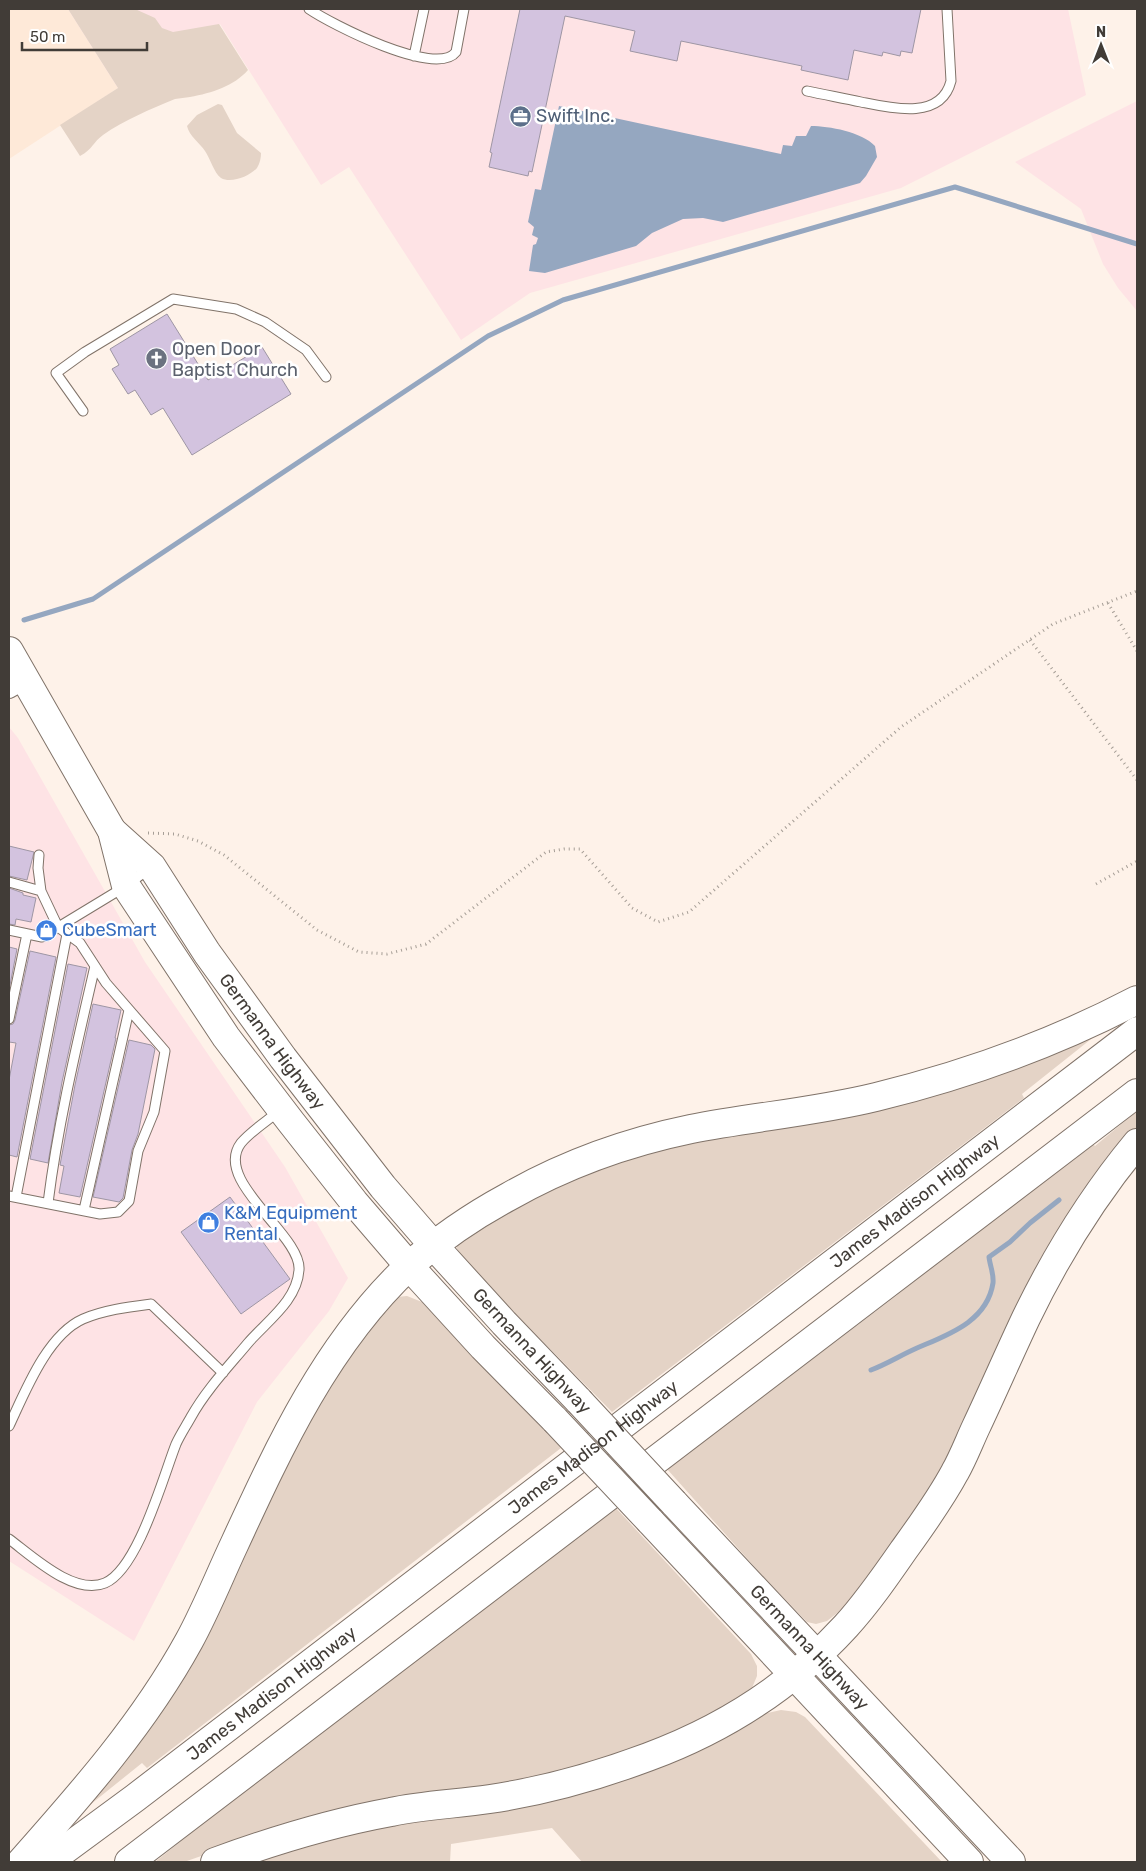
<svg xmlns="http://www.w3.org/2000/svg" width="1146" height="1871" viewBox="0 0 1146 1871" font-family="Rubik,sans-serif">
	<rect width="100%" height="100%" fill="#fef2e9"/>
	<!-- built -->
	<path fill="#fee9d8" d="M9,9H68L118,88L9,159Z"/>
	<!-- industrial -->
	<path fill="#fee3e5" d="M68,9H1068L1086,95L901,188L530,293L461,340L349,167L321,185L220,24L118,88Z
		M1137,101V311L1118,288L1103,264L1081,209L1015,162Z
		M9,727L18,738L145,962L285,1167L348,1278L329,1311L257,1402L134,1641L9,1561Z"/>
	<!-- green -->
	<path fill="#e4d3c6" d="M68,9H135L155,18L162,28L173,32L219,24L248,70C234,86 212,93 190,97C185,98 180,98 175,99C151,109 124,120 103,135C93,142 93,149 80,156L60,125L118,88Z
		M218,104L222,105L237,133L261,153C261,158 260,163 257,168C250,176 231,184 221,178C214,173 210,158 205,151C200,143 189,136 187,126L197,115Z
		M1105,1028L1022,1094L1024,1098L612,1412L459,1256L456,1244L469,1232L597,1163Z
		M1137,1111V1128L1111,1158L954,1457L868,1580L841,1610L827,1621L816,1624L807,1622L761,1574L667,1469L892,1299L1090,1141L1095,1146Z
		M407,1296L422,1302L561,1448L147,1768L142,1763L50,1837L238,1561L336,1367L397,1297Z
		M615,1507L751,1654L757,1666V1676L752,1688L704,1719L667,1737L556,1777L233,1845L184,1862H155L223,1807Z
		M781,1710L796,1712L805,1717L942,1862H582L552,1828L451,1844L450,1862H245L309,1842L400,1824L477,1814L763,1714Z"/>
	<!-- water -->
	<path fill="#95a7c0" d="M559,106L781,154L783,145L792,146L796,136H806L811,126C829,126 862,132 875,146L877,157L866,176L860,183L723,222L703,218L683,219L652,233L636,246L545,273L529,271L533,245L536,244L538,238L532,235L534,227L528,222L535,189L541,190Z"/>
	<g fill="none" stroke-linecap="round" stroke-linejoin="round">
		<!-- stream -->
		<path stroke="#95a7c0" stroke-width="5" d="M24,620L93,599L488,336L563,300L955,187L1137,244
			M871,1370C887,1364 901,1355 917,1348C947,1335 987,1322 993,1283C994,1274 990,1266 989,1257L1010,1242L1030,1223L1059,1200"/>
	</g>
	<!-- building -->
	<path fill="#d3c3df" stroke="#9e96a4" d="M520,9H921L912,53L901,51L900,56L883,52L882,56L854,50L848,80L801,70L802,66L681,41L677,61L630,51L635,31L565,16L532,172L529,171L528,176L489,167L492,153L490,152Z
		M167,314L208,380L262,347L291,394L192,455L163,408L151,415L135,390L128,394L112,369L119,365L110,349Z
		M9,846L34,852L27,880L9,876Z
		M9,888L23,893V895L36,898L31,922L16,919L15,925L9,924Z
		M9,947L17,949L9,990Z
		M30,951L56,957L17,1157L9,1155V1080L16,1043L9,1042V1025L13,1024L15,1020Z
		M68,964L87,968L62,1082L48,1163L30,1159Z
		M93,1004L121,1010L115,1038H116L80,1197L59,1193L64,1166L60,1165L75,1085Z
		M129,1040L151,1045L155,1049L138,1134L132,1150L123,1198L119,1202L93,1197Z
		M230,1197L290,1279L241,1314L181,1232Z"/>
	<g fill="none" stroke-linecap="round" stroke-linejoin="round">
		<defs>
			<path id="lane" d="M309,9C331,24 436,78 456,52L464,9
				M414,56L424,9
				M807,91C825,95 843,98 861,102C890,108 941,121 951,81L947,9
				M83,411L56,373L85,352L173,299L236,309L265,322L306,350L326,377
				M9,882L41,891
				M9,930L42,937L126,886L150,868
				M9,1019L27,934
				M9,1196L100,1214L118,1212L129,1201L138,1151L154,1112L165,1051L106,983L80,943L58,927L41,891L38,868L39,855
				M16,1197L67,934
				M48,1203C58,1123 77,1044 95,966
				M84,1210L129,1010
				M9,1426C25,1392 47,1335 83,1319C104,1310 128,1307 151,1304L223,1373
				M9,1539C32,1556 74,1596 105,1583C138,1569 163,1477 176,1444C180,1435 186,1426 191,1417C206,1390 228,1367 248,1343C267,1321 297,1301 299,1270C302,1235 212,1181 241,1143C251,1131 267,1121 279,1111"/>
			<path id="street" d="M9,689L25,680"/>
			<g id="primary">
				<path d="M9,651L112,831L126,886L226,1037L291,1122L354,1202L409,1266"/>
				<path id="s1" d="M112,831L152,867L207,953L283,1058L383,1187L434,1246"/>
			</g>
			<g id="highway">
				<path d="M434,1246L504,1323L579,1401"/>
				<path d="M409,1266L483,1347L555,1420"/>
				<path id="s2" d="M674,1503L1011,1862"/>
				<path d="M650,1521L969,1862"/>
				<path d="M21,1862C83,1792 144,1723 189,1641C206,1610 219,1577 234,1545C280,1445 327,1343 409,1266C439,1239 473,1216 508,1197C564,1165 628,1142 691,1129C752,1117 815,1112 876,1097C966,1075 1055,1043 1137,1000"/>
				<path id="s3" d="M48,1862L135,1798L1137,1031"/>
				<path d="M129,1862L1137,1093"/>
				<path d="M215,1862C272,1841 331,1823 391,1812C423,1805 457,1804 490,1799C544,1791 597,1776 648,1757C724,1729 791,1686 846,1626C867,1603 885,1577 903,1551C921,1526 940,1500 955,1472C963,1458 969,1442 976,1427C993,1391 1009,1354 1026,1318C1056,1256 1093,1196 1137,1143"/>
			</g>
		</defs>
		<!-- lane casing -->
		<use href="#lane" stroke="#807369" stroke-width="11"/>
		<!-- street casing -->
		<use href="#street" stroke="#807369" stroke-width="20"/>
		<!-- primary casing -->
		<use href="#primary" stroke="#807369" stroke-width="30"/>
		<!-- highway casing -->
		<use href="#highway" stroke="#807369" stroke-width="30"/>
		<!-- path -->
		<path stroke="#a69e96" stroke-width="3" stroke-dasharray="1 4" stroke-linecap="butt" d="M1108,603L1137,651
			M1030,640L1137,780
			M148,833L175,834L198,841L224,855L317,930L359,952L387,954L426,944L546,852L564,849H580L632,908L658,922L689,912L901,727L1053,624L1137,591
			M1096,884L1137,861"/>
		<!-- lane -->
		<use href="#lane" stroke="#fff" stroke-width="9"/>
		<!-- street -->
		<use href="#street" stroke="#fff" stroke-width="18"/>
		<!-- primary -->
		<use href="#primary" stroke="#fff" stroke-width="28"/>
		<!-- highway -->
		<use href="#highway" stroke="#fff" stroke-width="28"/>
		<defs>
			<path id="highway-bridge" d="M579,1401L674,1503
				M555,1420L650,1521"/>
		</defs>
		<!-- highway-bridge casing -->
		<use href="#highway-bridge" stroke="#807369" stroke-width="30" stroke-linecap="butt"/>
		<!-- highway-bridge -->
		<use href="#highway-bridge" stroke="#fff" stroke-width="28"/>
	</g>
	<!-- icons -->
	<defs>
		<symbol id="office-disc" viewBox="-11 -11 22 22"><circle r="9.5" fill="#5c6f8a" stroke="#fff"/><path d="M-6-3h4V-5.5h4V-3h4V5H-6ZM-1-4.5V-3h2v-1.5ZM-6 0V1H6V0Z" fill="#fff"/></symbol>
		<symbol id="church-disc" viewBox="-11 -11 22 22"><circle r="9.5" fill="#6b7280" stroke="#fff"/><path d="M-1.2-6h2.4v3.5h3.3v2.4h-3.3V6h-2.4V-.1h-3.3v-2.4h3.3Z" fill="#fff"/></symbol>
		<symbol id="shop-disc" viewBox="-11 -11 22 22"><circle r="9.5" fill="#3f7fe0" stroke="#fff"/><path d="M-5-2.5h2.3a2.7 3.5 0 0 1 5.4 0H5L5.5 6h-11ZM-1.5-2.5h3a1.5 2.3 0 0 0-3 0Z" fill="#fff"/></symbol>
	</defs>
	<g fill-rule="evenodd">
		<use href="#office-disc" x="508" y="104" width="25" height="25"/>
		<use href="#church-disc" x="144" y="346" width="25" height="25"/>
		<use href="#shop-disc" x="34" y="918" width="25" height="25"/>
		<use href="#shop-disc" x="196" y="1210" width="25" height="25"/>
	</g>
	<g text-anchor="middle" stroke-width="5" stroke-linejoin="round" paint-order="stroke">
		<!-- service labels -->
		<g font-size="18" fill="#4e5e75" stroke="#fff" text-anchor="start">
			<text x="536" y="122">Swift Inc.</text>
		</g>
		<!-- worship labels -->
		<g font-size="18" fill="#5b616d" stroke="#fff" text-anchor="start">
			<text x="172" y="355">Open Door<tspan x="172" dy="21">Baptist Church</tspan></text>
		</g>
		<!-- shop labels -->
		<g font-size="18" fill="#366cbe" stroke="#fff" text-anchor="start">
			<text x="62" y="936">CubeSmart</text>
			<text x="224" y="1219">K&amp;M Equipment<tspan x="224" dy="21">Rental</tspan></text>
		</g>
		<!-- street labels -->
		<g font-size="18" fill="#413c37" stroke="#fff">
			<text dy="6" stroke="none"><textPath href="#s1" startOffset="266">Germanna Highway</textPath></text>
			<text dy="6" stroke="none"><textPath href="#s3" startOffset="1090">James Madison Highway</textPath></text>
			<text transform="translate(532 1351) rotate(47)" y="6">Germanna Highway</text>
			<text dy="6" stroke="none"><textPath href="#s3" startOffset="685">James Madison Highway</textPath></text>
			<text dy="6" stroke="none"><textPath href="#s2" startOffset="198">Germanna Highway</textPath></text>
			<text dy="6" stroke="none"><textPath href="#s3" startOffset="280">James Madison Highway</textPath></text>
		</g>
	</g>
	<!-- border -->
	<rect width="1146" height="1871" fill="none" stroke="#413c37" stroke-width="20"/>
	<!-- north arrow -->
	<g transform="translate(1101 45)" stroke="#ffffff" stroke-width="4" paint-order="stroke">
	<path d="M0-4L9 19L0 12L-9 19Z" fill="#413c37"/>
	<text y="-8" font-size="14" font-weight="bold" text-anchor="middle" fill="#413c37">N</text>
	</g>
	<!-- scale -->
	<path d="M22 42v8h125v-8" fill="none" stroke="#413c37" stroke-width="2.5"/>
	<text x="30" y="42" font-size="15" fill="#413c37" stroke="#ffffff" stroke-width="4" paint-order="stroke">50 m</text>
</svg>
